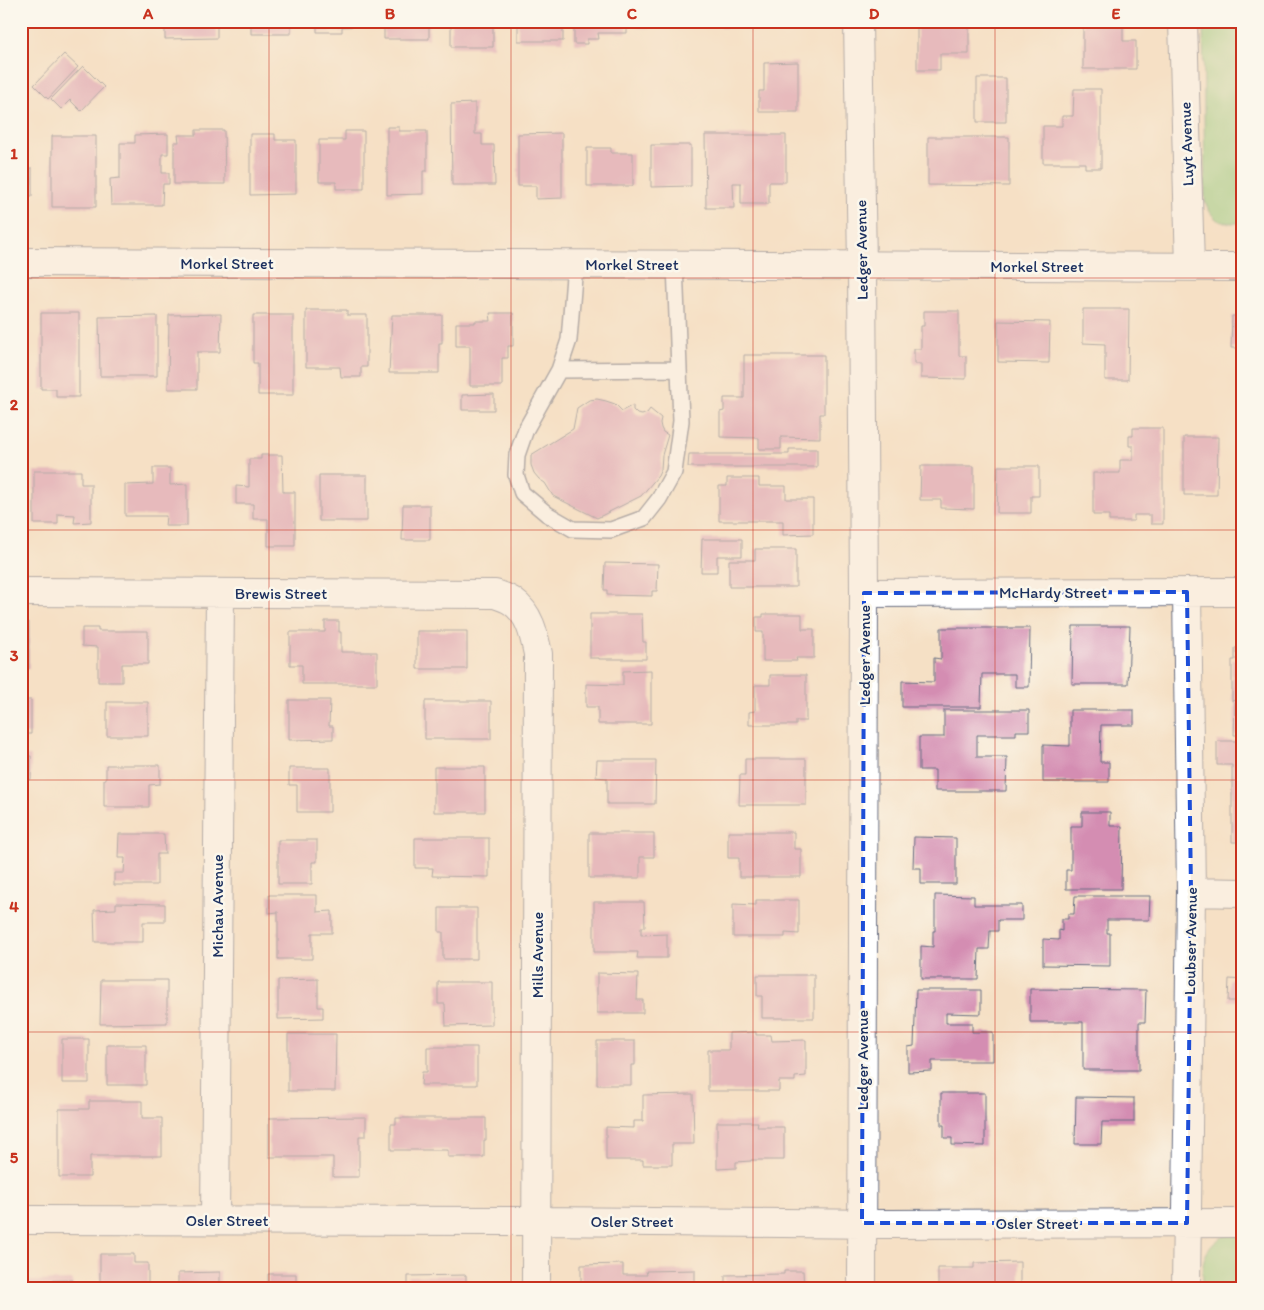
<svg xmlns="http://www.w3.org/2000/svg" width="1264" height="1310" viewBox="0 0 1264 1310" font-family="Itim,sans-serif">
	<rect width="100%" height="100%" fill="#fbf7ec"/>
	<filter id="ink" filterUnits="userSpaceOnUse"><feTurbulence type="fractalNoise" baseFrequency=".02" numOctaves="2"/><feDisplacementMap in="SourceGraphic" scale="10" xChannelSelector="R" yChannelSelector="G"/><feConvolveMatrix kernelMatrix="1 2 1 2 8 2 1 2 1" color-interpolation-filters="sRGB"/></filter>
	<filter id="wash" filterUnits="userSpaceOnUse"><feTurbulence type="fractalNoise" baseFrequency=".0096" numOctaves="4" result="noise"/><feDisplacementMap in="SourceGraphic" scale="20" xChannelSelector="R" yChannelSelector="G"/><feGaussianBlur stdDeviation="1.12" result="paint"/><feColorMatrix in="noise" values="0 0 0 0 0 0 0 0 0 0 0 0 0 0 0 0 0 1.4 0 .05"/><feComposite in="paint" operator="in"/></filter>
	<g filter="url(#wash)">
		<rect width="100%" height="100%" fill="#f5e0c5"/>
		<!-- green -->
		<path fill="#91cd82" stroke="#567e70" d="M1203,21H1243V223C1220,223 1215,224 1205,202Z
			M1243,1232V1289H1203C1203,1281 1202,1272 1203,1265C1204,1252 1215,1239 1227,1235C1232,1233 1238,1233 1243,1232Z"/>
		<g id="blocks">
			<!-- building -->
			<path fill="#d48db2" d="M165,21H217V38L165,39Z
				M251,21H291V34H251Z
				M317,21H362V26L342,27V32H317Z
				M384,21H429V39H384Z
				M451,21H493V47H451Z
				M518,21H563V41H518Z
				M574,21H627V33H598L599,39H587V44H574Z
				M638,21H697V27L638,28Z
				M721,21H792V27L721,28Z
				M917,21H969V54H940V70H917Z
				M1083,21H1123V41H1136V69H1083Z
				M64,54L78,67L48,99L34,85Z
				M798,62V112H759V91H764V63Z
				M83,66L104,87L81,111L70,100L61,109L51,99Z
				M977,78H1006V122H977Z
				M1074,89H1101V168H1085V163H1043V126H1062V116H1073Z
				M475,103V134H482V145H494L495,185H452L451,104Z
				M387,127H399V131H427V171H423V194L387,195Z
				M196,130H224L225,184H174V142H179L178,135H196Z
				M345,131H364V189H336V182H319V140H345Z
				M562,133V198L536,199V186H518V134Z
				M168,134V154H162V173H169V184H163L162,205H111L110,179L120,178V143H135V135Z
				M250,134H275V140H296V194L250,195Z
				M705,135H786V182H769V204H741V183H733L734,208H706Z
				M52,136H96V207H52Z
				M928,137H1009V186L928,185Z
				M651,145H691V186L651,187Z
				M587,148H611V153H633V186H587Z
				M21,168H32V196H21Z
				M1083,309H1129L1128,380H1105V344L1083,343Z
				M306,310H347V315H367V367H361V377H341L340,367H306Z
				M924,311H959V356H966V379L921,378V364H914V349H921V326H924Z
				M41,313H79V397H56V389H41Z
				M490,313H513V346H508V358H502V386H470V346H456V323H475V321H491Z
				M221,314L220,352H197V389H168L169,315Z
				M253,315H293V395H258V363H253Z
				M392,315H442V343H439V373H389Z
				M157,316V376H100L99,317Z
				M1232,316H1243V348H1231Z
				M998,321L1050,322L1049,363L998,362Z
				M744,355H824V414H820V438L781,437V449H759V438L720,437V412L724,411V398H744Z
				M494,394V410H462V395Z
				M597,399L606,401L615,404L622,411L633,405V410L637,414L642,415L647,413L650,409L661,418L660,423L661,428L663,432L668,435L662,455L661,469L658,476L641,496L597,518L553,496L545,483L539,479L534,473L531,465V455L573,429L577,408L589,400Z
				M1133,428H1163V524H1151V515H1134V521H1109V515H1093V473H1120V460H1133V446H1129V436H1133Z
				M1184,437H1218L1217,495H1184Z
				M789,449H817V467H688L689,454H789Z
				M261,455H282L283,492H295V546H268V519H253V504H236V486L249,487V459H261Z
				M921,466H974V509L941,508V500H920Z
				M998,466H1039V496H1031V513H997Z
				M153,468H170V485L187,484V526H165L166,516H125V485L153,484Z
				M34,471H81V484H91V522L74,523L75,515L58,514V524H34Z
				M319,475H367V521H319Z
				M727,478H759V486H786V499H813V534L783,535V521H719V486H727Z
				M403,505H430V540H402Z
				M702,539H742V556H717V572H701Z
				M755,549H796V587H729V560H755Z
				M605,563L658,564L657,591H652V596L607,595V590H604Z
				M590,614H642L643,642H646V659H599V658H590Z
				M763,614H802V629H814V658H796L797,661H763V632H756V617H763Z
				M325,621H339V632H341V652H377V684H302V665H290V632H325Z
				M21,622H29V669H21Z
				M1073,626H1130L1128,684H1072Z
				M82,628H98V631H148V664H122V682H98V647L82,646Z
				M941,628H1030L1029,687H1015V674H982L981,707H902V681L934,682V658L941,659Z
				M417,631H467V669H417Z
				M1243,647V735H1234L1235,700L1232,701V660H1235V648Z
				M651,670V724H598V707H586V684L623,685V671Z
				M770,675H806V721H796V725H749V712L755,711V685H770Z
				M21,700H31V734H21Z
				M289,700H330L329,726H333V739L289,740Z
				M425,701H491V739H425Z
				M107,702H148V736H107Z
				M944,710H1029V731H1016V735H977V757H1007L1006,791H935V770H919V737H944Z
				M1070,710H1134V725H1101L1100,762H1109V782H1043V745L1070,746Z
				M1217,741H1243V842H1232V765H1217Z
				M21,756H31V779H21Z
				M745,759H806V805H739L740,775H745Z
				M597,760H656L655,804H607V778L596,777Z
				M106,765H160V784L149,785V807H104V779H106Z
				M434,767H485V812H434Z
				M289,768H330V812H297V785H289Z
				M1082,812H1110V826H1122L1121,889H1066V870H1071V826H1082Z
				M728,832H794V849H801V877H739V858H728Z
				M589,833H654V857H640V878H589Z
				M119,834H164L165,854H157V885H114V873H124L125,858H118Z
				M914,837L956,838V884H921V868H913Z
				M415,838H489V877L432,876L433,868H415Z
				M278,840H317V862H312V884H278Z
				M269,895H317V912L332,911V933H312V959H278V912L269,913Z
				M935,895L974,896V905H1022V920H998V931H990L989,949H979L978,979H921V946L933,947V931H935Z
				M1075,896H1150L1149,920H1107V933H1110V966L1043,965V939L1059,940V930L1062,931V919H1068V914H1074Z
				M756,900H799V934L785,933V937H733V904L756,905Z
				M594,902H644L645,927H641V935L667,934V958H637L638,952H594Z
				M116,903L165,904V922H143V942H95L94,910L116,909Z
				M439,908H477V959H443V932H439Z
				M597,973L638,974L637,1000H643V1013H597Z
				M757,975H814V1018H762V996H757Z
				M318,979V1007H323V1018L278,1019V980Z
				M1229,979L1243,980V1001H1228Z
				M101,980H167V1023L100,1024Z
				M438,982H492V1025L446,1026L445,1004H438Z
				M1030,989L1146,990L1145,1022H1139V1070H1083V1022H1030Z
				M916,990H981V1014L946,1013V1023H972V1032H993V1061H932V1071L908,1072V1047L914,1046Z
				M756,1032V1035H771L772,1041L806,1040V1076L795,1077V1081H779V1091H708V1050H729V1033Z
				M288,1034H336L335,1091H288Z
				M62,1039H89V1083H62Z
				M597,1041H635V1065H631V1085H597Z
				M107,1045H146V1085H107Z
				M427,1047H477V1085H421L422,1072H427Z
				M941,1093H985V1146L952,1145V1138H944V1125H941Z
				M693,1094L694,1144H672V1165H643V1160H606V1127L634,1128V1121H643V1095Z
				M1241,1094H1243V1138H1240Z
				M1076,1097L1134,1098V1122H1102L1101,1144H1075Z
				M89,1101H142V1118H162V1156H90V1177H59V1109H89Z
				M366,1117V1136H359V1177H333V1157H269V1118Z
				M396,1118H486V1140H484V1157H448V1150H391V1124H396Z
				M717,1122H758L757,1127H784V1160H751V1161L736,1162V1168L717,1169Z
				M100,1254H134V1263H148V1289H100Z
				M1020,1262V1289H938V1268H974V1263Z
				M623,1264V1275H647L646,1271L695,1270V1289H581V1265Z
				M784,1271H803L804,1289H725V1275L784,1274Z
				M220,1272V1289H178V1273Z
				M268,1274H296V1289H268Z
				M466,1275V1289H408V1276Z
				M73,1280V1289H28V1281Z
				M347,1283H365V1289H347Z"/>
		</g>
	</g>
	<g filter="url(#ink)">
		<use href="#blocks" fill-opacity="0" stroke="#676d82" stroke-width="1"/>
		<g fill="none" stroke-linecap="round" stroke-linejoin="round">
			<defs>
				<path id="lane" d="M575,264L569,340L559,370L526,429L517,455L516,475L522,493L547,514L573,529L611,530L644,518L659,499L674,472L681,421L675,264
					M559,370L679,369"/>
				<path id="street" d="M858,21L862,265L864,593L862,1289
					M1183,21L1190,266
					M21,262L1243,267
					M21,592L495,594C501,596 508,598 513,602C530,614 534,635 538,654L536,1289
					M864,593L1243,592
					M1191,892L1243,893
					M21,1220L537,1221L888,1224L1243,1223
					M215,1220L220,593
					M1186,1289L1191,892L1187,592"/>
			</defs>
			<!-- lane casing -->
			<use href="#lane" stroke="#676d82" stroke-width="18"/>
			<!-- street casing -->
			<use href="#street" stroke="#676d82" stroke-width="30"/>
			<!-- lane -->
			<use href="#lane" stroke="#fff" stroke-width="15"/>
			<!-- street -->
			<use href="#street" stroke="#fff" stroke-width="28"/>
		</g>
	</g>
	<!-- marked area -->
	<path d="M0 0H1264V1310H0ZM1187,592L1191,892L1187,1223H862L864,593Z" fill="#f5e0c5" fill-opacity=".55" fill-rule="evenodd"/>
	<path fill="none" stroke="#1d4ed8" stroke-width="4" stroke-dasharray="10 6" stroke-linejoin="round" d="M1187,592L1191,892L1187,1223H862L864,593Z"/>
	<!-- grid -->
	<path fill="none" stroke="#c8321e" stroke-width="1" stroke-opacity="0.55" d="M269,21V1289M511,21V1289M753,21V1289M995,21V1289M21,278H1243M21,530H1243M21,780H1243M21,1032H1243"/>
	<g text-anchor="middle" stroke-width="5" stroke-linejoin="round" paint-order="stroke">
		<!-- street labels -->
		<g font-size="16" fill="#1b2f5e" stroke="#fbf7ec">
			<text transform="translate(1186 144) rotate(-92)" y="6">Luyt Avenue</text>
			<text transform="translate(861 250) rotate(-91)" y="6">Ledger Avenue</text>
			<text x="227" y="269">Morkel Street</text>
			<text x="632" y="270">Morkel Street</text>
			<text x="1037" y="272">Morkel Street</text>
			<text x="1053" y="598">McHardy Street</text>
			<text x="281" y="599">Brewis Street</text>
			<text transform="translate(864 655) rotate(-90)" y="6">Ledger Avenue</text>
			<text transform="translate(217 906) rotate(-90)" y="6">Michau Avenue</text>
			<text transform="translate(1190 941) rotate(-89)" y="6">Loubser Avenue</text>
			<text transform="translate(537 955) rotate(-90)" y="6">Mills Avenue</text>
			<text transform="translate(862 1060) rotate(-90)" y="6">Ledger Avenue</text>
			<text x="227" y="1226">Osler Street</text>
			<text x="632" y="1227">Osler Street</text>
			<text x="1037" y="1229">Osler Street</text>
		</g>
	</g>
	<!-- margin -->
	<rect width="1264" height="1310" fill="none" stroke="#fbf7ec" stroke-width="55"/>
	<rect x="28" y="28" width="1208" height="1254" fill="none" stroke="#c8321e" stroke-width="2"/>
	<g font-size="16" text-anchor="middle" font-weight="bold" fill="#c8321e">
		<text x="148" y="19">A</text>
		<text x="390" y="19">B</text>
		<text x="632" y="19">C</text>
		<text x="874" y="19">D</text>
		<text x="1116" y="19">E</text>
		<text x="14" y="159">1</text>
		<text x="14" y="410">2</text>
		<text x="14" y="661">3</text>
		<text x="14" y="912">4</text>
		<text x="14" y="1163">5</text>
	</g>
</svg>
